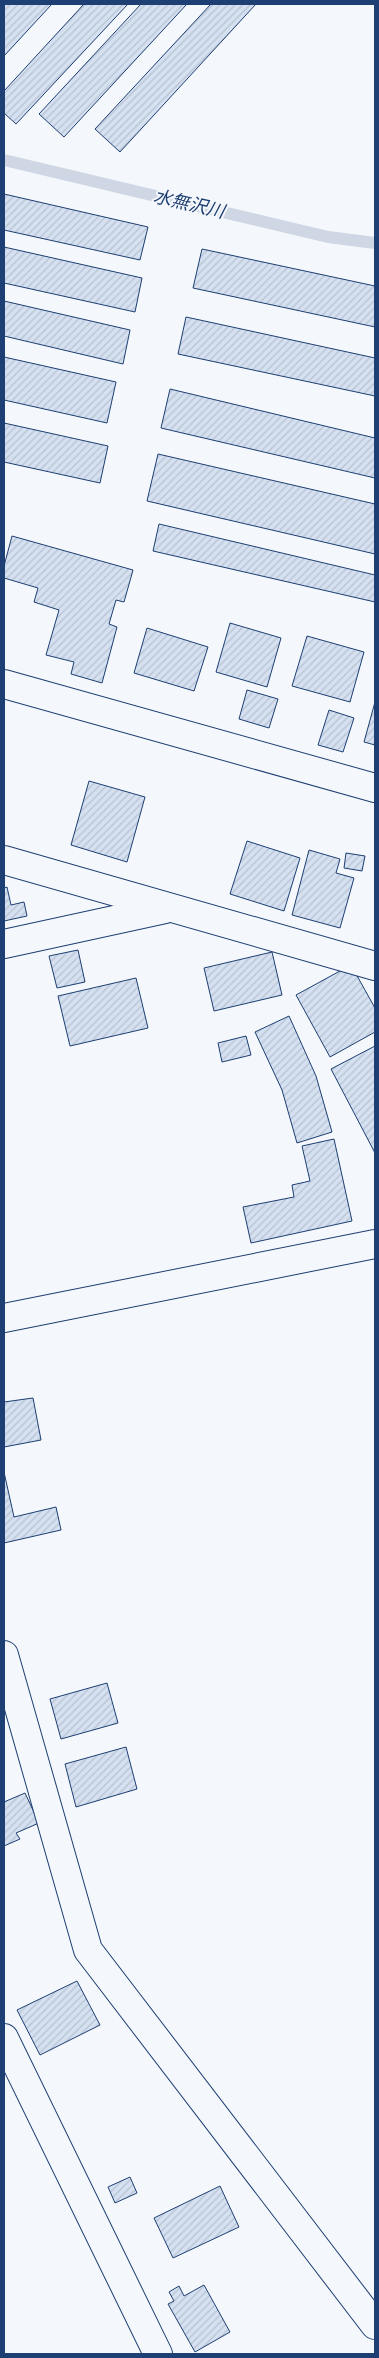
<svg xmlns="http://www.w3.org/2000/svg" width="379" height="2358" viewBox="0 0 379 2358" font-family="'Fira Sans Condensed','Noto Sans JP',sans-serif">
	<defs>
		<pattern id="building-hatch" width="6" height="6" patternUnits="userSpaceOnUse" patternTransform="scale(1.25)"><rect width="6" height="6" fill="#d5e0f0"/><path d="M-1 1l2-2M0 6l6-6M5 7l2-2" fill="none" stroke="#b6c1d1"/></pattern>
	</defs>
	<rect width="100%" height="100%" fill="#f4f7fb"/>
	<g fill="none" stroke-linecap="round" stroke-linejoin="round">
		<!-- stream -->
		<path stroke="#cfd7e4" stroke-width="12" d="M4,160L328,237L375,243"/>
	</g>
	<!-- building -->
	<path fill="url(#building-hatch)" stroke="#1d3f73" d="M6,4H52L4,56V6Z
		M84,4H128L16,124L4,113V91Z
		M141,4H187L64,137L39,114Z
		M211,4H256L120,152L95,129Z
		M4,194L148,227L140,260L4,230Z
		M4,247L142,278L135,312L4,283Z
		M202,249L375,286V327L193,288Z
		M4,301L130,330L123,364L4,336Z
		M186,317L375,358V396L178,354Z
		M4,357L116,382L107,423L4,400Z
		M170,389L375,438V478L161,428Z
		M4,423L108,446L100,483L4,462Z
		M158,454L375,504V554L147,501Z
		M159,524L375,575V602L153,551Z
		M12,536L133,570L124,602L116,600L109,624L117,627L102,683L71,674L74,662L46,655L59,610L34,602L38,588L4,578V566Z
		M230,623L281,638L267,687L216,672Z
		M147,628L208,647L194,691L134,673Z
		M307,636L364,652L350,702L292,686Z
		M247,690L278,699L269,728L239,719Z
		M375,702V745L364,742Z
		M329,710L354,718L343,752L318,745Z
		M89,781L145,797L127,862L71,845Z
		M247,841L300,858L284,911L230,894Z
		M309,850L340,859L336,873L354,878L340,928L292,915Z
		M346,853L365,856L362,871L344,868Z
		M7,887L11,905L24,902L27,916L4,921V888Z
		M78,950L85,982L57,988L49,956Z
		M272,952L282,995L214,1011L204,968Z
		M351,965L375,1008V1032L330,1057L296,995Z
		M136,978L148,1028L70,1046L58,996Z
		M289,1016L316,1076L332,1132L297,1143L282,1090L255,1032Z
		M246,1036L251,1055L222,1062L218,1043Z
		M375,1046V1153L331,1069Z
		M334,1139L352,1221L251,1243L243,1207L294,1197L292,1185L310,1181L302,1146Z
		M33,1398L41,1440L4,1447V1402Z
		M4,1472L14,1517L56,1507L61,1530L4,1543Z
		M107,1683L118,1723L61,1739L50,1699Z
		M126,1747L137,1789L76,1807L65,1764Z
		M25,1793L39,1823L16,1833L20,1839L4,1846V1802Z
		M77,1981L100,2025L40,2055L17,2010Z
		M130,2177L137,2193L115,2203L108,2187Z
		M220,2186L239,2227L173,2258L154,2218Z
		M204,2285L230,2332L195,2352L168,2304L174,2301L169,2292L179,2286L184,2296Z"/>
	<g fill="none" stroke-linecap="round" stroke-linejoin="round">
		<defs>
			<path id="minor" d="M4,684L375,788
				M4,860L375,966
				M4,944L165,909
				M4,1318L375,1244
				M4,1655L88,1950L375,2325
				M4,2038L158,2354"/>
		</defs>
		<!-- minor casing -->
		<use href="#minor" stroke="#1d3f73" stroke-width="30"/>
		<!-- minor -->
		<use href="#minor" stroke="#f4f7fb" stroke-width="28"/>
	</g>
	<g text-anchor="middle" stroke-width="4" stroke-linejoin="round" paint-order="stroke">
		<!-- water labels -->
		<g font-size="18" font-style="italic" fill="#1d3f73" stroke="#f4f7fb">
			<text transform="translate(189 204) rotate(13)" y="6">水無沢川</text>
		</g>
	</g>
	<!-- border -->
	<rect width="379" height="2358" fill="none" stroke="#1d3f73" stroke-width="10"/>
</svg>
